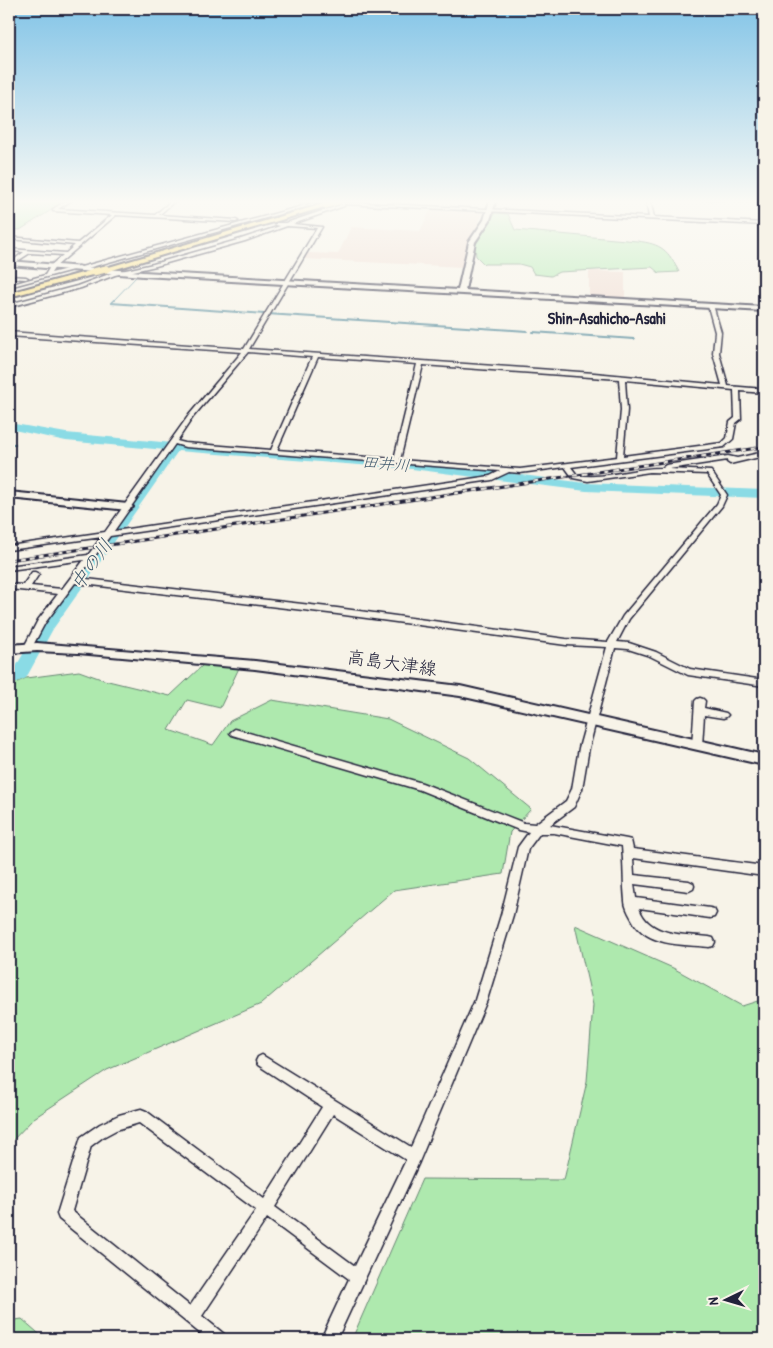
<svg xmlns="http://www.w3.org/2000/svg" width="773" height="1348" viewBox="0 0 773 1348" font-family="'Patrick Hand','Klee One',sans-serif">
	<rect width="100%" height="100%" fill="#f7f3e8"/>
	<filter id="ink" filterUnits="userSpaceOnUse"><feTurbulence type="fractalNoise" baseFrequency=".02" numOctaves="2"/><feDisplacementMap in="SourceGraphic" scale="10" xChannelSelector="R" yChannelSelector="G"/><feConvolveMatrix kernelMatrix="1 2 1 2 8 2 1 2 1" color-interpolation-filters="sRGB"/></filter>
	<g filter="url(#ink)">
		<!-- built -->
		<path fill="#f0dbd1" d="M431,209L483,212L462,267L304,259L308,253L338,254L351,227L420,231Z
			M591,271L625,272V300L589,298V272Z"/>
		<!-- green -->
		<path fill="#aee9ae" stroke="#688674" d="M9,200H67L20,230L9,229Z
			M495,213L508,214L515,230L637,241C662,244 668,250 679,272L659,273L652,267L559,272L551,276L534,274L530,267L519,264H484L476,256L475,246Z
			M203,665L239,668L220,708L187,700L169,730L213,745L230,721L272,700L388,719L469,758L531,809L510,832L503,874L394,890L261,1004L107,1070L34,1118L9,1144V686L26,678L79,671L104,680L170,696Z
			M575,925L673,968L742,1006L764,999V1339H352L422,1179L564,1180L587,1081L593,1005Z
			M22,1319L45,1339H9V1321Z"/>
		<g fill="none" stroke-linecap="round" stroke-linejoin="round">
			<!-- stream-far1 -->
			<path stroke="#6091a1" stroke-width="1" d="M689,200L743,202
				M9,265L31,267
				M113,301L136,277L132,274"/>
			<!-- stream -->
			<path stroke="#6091a1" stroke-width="2" d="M114,300L111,303L264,314
				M267,314L527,331
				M533,332L634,339
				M9,444H15"/>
			<!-- river -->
			<path fill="#8adbe5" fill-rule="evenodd" d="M9,423L66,433L247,450L412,461L586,483L764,490V498L586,491L412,469L178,451L53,629L26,678L9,686V673L14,670L41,623L166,450L66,441L9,429Z"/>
			<!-- minor-tunnel -->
			<path stroke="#ccc9c5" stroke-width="4.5" stroke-dasharray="4.5 2.5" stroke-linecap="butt" d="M254,222L277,224"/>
			<defs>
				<path id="minor" d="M68,200H72L58,209L155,215L172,200H176L159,215L236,220L238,221L236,222L116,215L55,267L51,273L79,266L81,267L313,203L316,204L84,269L80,268L9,287V285L45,275L51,265L63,255L30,253L13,264H11V262L24,252L9,251V249L66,253L75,245L10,239L9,237L78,243L112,215L53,211V209Z
					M288,200H304L649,217L646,200H650L654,217L764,223V225L344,204V206L293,224L322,227L249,349L594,373L722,385L713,353L715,332L708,306L713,305L721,332L719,353L728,386L764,389V393L740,391L741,419L736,423L733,439L724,447L571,467L577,475C606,480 635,467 664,468L663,467L666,465L728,456L737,458L764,452V456L730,464L727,462L728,460L669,469L711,471L727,495L722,506L629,619L617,642L629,643L656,652L690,669L764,680V686L688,675L650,656L628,649L615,648L589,748L582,789L574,807L550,825L627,839L631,840L633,849L764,866V876L633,858L634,875L689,881L693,883L694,886L693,889L689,891L634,884L636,898L710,908L714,909L716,913L714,917L710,918L639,908C649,937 684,934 709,937L713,938L715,942L713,946L709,947C682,944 646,947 632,919C629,914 625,906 625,901C623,883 624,865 622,846L554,833H540L528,849L513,915L487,1000L419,1162L337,1339H321L349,1279L267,1218L202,1316L224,1334L227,1339H207L59,1219L57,1214L81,1137L100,1124L119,1115L141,1109L146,1111L264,1199L322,1107L258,1065L256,1061L258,1057L262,1055L411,1147L475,1000L501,915L518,847L529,832L519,830L420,790L232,735L230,733L232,731L235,729L422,783L524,823L535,824L566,801L572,789L579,748L607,647L566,645L337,614L75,583L45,623L31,649H25L24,647L38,620L58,594L9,589V584L23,585L32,572H35L39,574L31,586L62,589L84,560L9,570V566L88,555L102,537L9,550V546L105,532L189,415L242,352L9,336V332L244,349L317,228L287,226L245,241L156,266L115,275L81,288L9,307V304L77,286L112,273L153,264L241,239L280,226L276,225V223H286L343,204ZM248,352L312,357L271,450L185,443L177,441L193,417ZM318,357L417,364L394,459L277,450ZM423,365L619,379L621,410L617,457L520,469L400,460ZM625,380L734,390L735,418L730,422L727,438L722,443L623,456L627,410ZM175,444L185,447L500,471L490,476L114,531ZM565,467L573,478L588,481L650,472L707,474L721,495L717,504L623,616L608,642L566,639L337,608L78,578L110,536L492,480L509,472L520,473ZM333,1114L406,1160L355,1266L275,1207ZM139,1123L256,1210L190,1306L72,1211L91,1146L103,1137L116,1130Z
					M739,200H764V202L741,201Z
					M9,276L26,277L28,278L26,279L9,278Z
					M700,698L703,699L705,701L704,708L726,713L728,715L726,717L723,718L704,715L702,746L700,749H694L692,746L695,701L697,699Z"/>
				<path id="tertiary" d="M490,200H496L490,220L475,242L465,290L764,307V311L143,276L9,265V261L143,272L458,290L469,242L484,220Z
					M9,492L128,504L133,507L128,510L9,498Z"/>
				<path id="secondary" d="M37,643L255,661L460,686L764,755V765L460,696L255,669L78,653L37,651L9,653V645Z"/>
				<path id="trunk" d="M326,203L328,206L109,271L102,269Z
					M93,270H96V274L9,297V293Z"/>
			</defs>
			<!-- minor casing -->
			<use href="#minor" stroke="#22223b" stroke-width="3"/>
			<!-- tertiary casing -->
			<use href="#tertiary" stroke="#22223b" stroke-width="4"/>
			<!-- secondary casing -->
			<use href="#secondary" stroke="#22223b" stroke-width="4"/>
			<!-- trunk casing -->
			<use href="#trunk" stroke="#22223b" stroke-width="4"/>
			<!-- minor -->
			<use href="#minor" fill="#f7f3e8" fill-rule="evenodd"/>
			<!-- tertiary -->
			<use href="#tertiary" fill="#f7f3e8" fill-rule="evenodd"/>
			<!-- secondary -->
			<use href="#secondary" fill="#f7f3e8" fill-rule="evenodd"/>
			<!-- trunk -->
			<use href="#trunk" fill="#fce080" fill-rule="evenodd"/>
			<defs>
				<path id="rail" d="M9,560L764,447"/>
			</defs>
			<!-- rail casing -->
			<use href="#rail" stroke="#22223b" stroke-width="3"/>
			<!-- rail -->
			<use href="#rail" stroke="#f7f3e8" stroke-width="2" stroke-dasharray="5" stroke-linecap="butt"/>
			<defs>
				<path id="trunk-bridge" d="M326,205L338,201
					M93,272L106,269"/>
			</defs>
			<!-- trunk-bridge casing -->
			<use href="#trunk-bridge" stroke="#22223b" stroke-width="9" stroke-linecap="butt"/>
			<!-- trunk-bridge -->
			<use href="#trunk-bridge" stroke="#fce080" stroke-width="7"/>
		</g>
	</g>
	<!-- sky -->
	<linearGradient id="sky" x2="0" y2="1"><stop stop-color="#82c4e7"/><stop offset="0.52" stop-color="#fbfaf5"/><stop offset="1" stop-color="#fbfaf5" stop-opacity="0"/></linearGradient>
	<rect width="773" height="388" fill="url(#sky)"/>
	<g text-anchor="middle" stroke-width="4" stroke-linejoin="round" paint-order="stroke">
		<!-- far-quarter labels -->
		<g font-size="16" font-weight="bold" fill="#22223b" stroke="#f7f3e8">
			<text x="607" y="324">Shin-Asahicho-Asahi</text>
		</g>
		<!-- far-water labels -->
		<g font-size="16" font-style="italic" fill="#415a6e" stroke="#f7f3e8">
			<text transform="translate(386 463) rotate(5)" y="6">田井川</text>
		</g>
		<!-- street labels -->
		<g font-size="18" fill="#22223b" stroke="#f7f3e8">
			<text transform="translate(392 663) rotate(8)" y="6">高島大津線</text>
		</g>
		<!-- water labels -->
		<g font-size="19" font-style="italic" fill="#415a6e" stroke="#f7f3e8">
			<text transform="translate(91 564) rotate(-54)" y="7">中の川</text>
		</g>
	</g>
	<!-- margin -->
	<rect width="773" height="1348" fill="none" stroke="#f7f3e8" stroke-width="30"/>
	<rect x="15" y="15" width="743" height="1318" fill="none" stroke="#22223b" stroke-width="2" filter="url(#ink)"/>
	<!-- north arrow -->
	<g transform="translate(726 1300) rotate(265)" stroke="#f7f3e8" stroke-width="4" paint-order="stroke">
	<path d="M0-4L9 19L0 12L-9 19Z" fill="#22223b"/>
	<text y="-8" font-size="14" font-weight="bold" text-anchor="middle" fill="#22223b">N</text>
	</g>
</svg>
